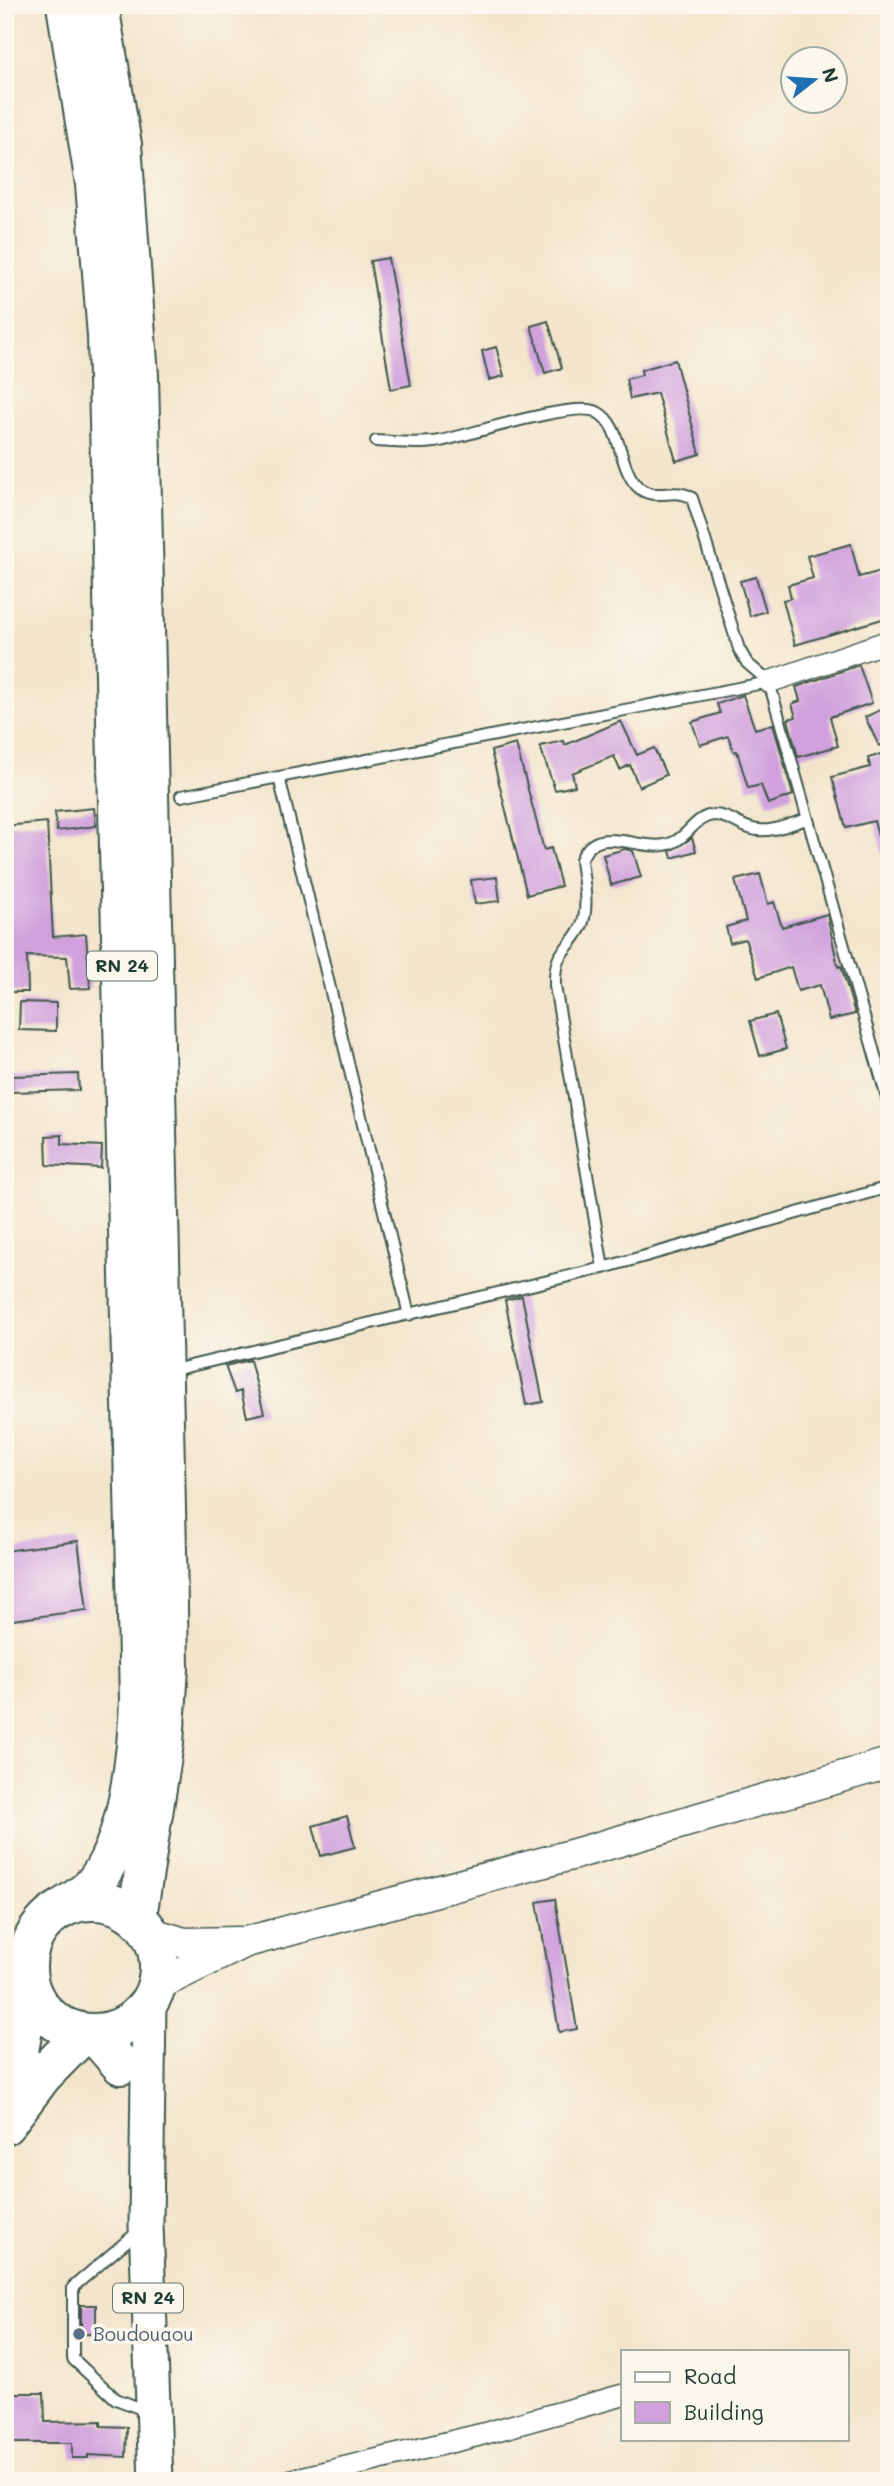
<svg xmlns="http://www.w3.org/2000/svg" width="894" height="2486" viewBox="0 0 894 2486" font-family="Mali,sans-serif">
	<rect width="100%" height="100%" fill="#fbf7ec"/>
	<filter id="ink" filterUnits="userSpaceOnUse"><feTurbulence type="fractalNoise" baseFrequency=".0143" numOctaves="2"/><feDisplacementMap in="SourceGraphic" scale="14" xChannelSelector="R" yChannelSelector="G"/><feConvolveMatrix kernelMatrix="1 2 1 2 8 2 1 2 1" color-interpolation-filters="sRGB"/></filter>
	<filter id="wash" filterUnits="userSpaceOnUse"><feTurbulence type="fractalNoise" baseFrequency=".00686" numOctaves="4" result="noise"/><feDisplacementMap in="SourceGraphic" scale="28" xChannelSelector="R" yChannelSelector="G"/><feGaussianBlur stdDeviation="1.57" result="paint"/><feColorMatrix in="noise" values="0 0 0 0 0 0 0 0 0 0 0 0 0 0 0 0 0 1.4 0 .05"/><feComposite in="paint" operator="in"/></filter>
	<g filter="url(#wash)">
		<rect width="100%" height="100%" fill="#f3e5cc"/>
		<g id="blocks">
			<!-- building -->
			<path fill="#d0a1dd" d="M388,258L411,385L391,389L370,261Z
				M548,321L562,368L545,373L531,326Z
				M496,347L504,376L489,380L482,351Z
				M675,360L700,454L676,461L657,393L630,399L626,379L642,375L641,370Z
				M851,544L859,577L889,569V617L795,645L783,600L791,598L788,585L813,578L807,556Z
				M756,577L766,611L750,616L740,581Z
				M859,665L872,703L830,717L838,746L798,757L788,719L796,717L792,704L800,701L796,687Z
				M743,695L755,729L773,724L793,795L768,804L761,785L748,788L737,751L734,752L728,736L700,745L692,722L720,713L717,704Z
				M889,706V742L879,746L865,717Z
				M621,721L637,755L654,748L666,775L639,787L630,765L620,770L614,756L572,773L575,786L555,790L540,746L564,741L565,745Z
				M516,744L544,850L551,848L561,886L527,895L491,751Z
				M889,752V859H884L874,821L846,828L832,777L870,767L868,758Z
				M94,808L96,826L57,831L55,812Z
				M47,822L53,937L86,934L90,988L70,989L67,957L27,956L28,992H5V826Z
				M692,838L696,851L672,858L670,851Z
				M625,849L633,851L641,877L611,885L603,855Z
				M760,874L768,904L774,902L782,927L827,914L838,967L841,966L855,1014L829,1020L820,985L798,991L791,967L758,978L745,939L730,943L726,927L746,921L735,880Z
				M497,877L500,901L475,904L471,880Z
				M20,1002L56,1003V1031L19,1030Z
				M776,1014L786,1049L760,1056L750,1021Z
				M78,1074L79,1090L12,1092V1076Z
				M62,1135V1144L102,1146L101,1168L47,1165L46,1136Z
				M522,1296L543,1402L526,1405L505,1300Z
				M250,1360L264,1413L247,1417L241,1391L235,1393L225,1366Z
				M78,1541L87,1610L5,1621V1551Z
				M347,1816L355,1847L321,1856L313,1826Z
				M555,1899L577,2029L559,2032L537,1902Z
				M81,2305H96V2334H81Z
				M13,2393H44L45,2422L101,2421V2426L127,2427L126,2457L88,2455V2458H72V2443H13Z"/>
		</g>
	</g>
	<g filter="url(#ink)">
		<use href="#blocks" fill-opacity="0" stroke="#3f564b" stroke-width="2"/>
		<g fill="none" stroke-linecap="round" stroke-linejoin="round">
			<defs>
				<path id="lane" d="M376,441C397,442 419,445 440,441C469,435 576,400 597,412C622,425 618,466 637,486C653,503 675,486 692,498L739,649L747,663L769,682
					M279,777L409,1315
					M181,796L769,682L889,1105
					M603,1268L555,986C554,948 567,954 581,927C590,908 583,879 581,860C598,818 644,857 674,842C689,835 696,816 714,815C727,815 737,824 749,828C768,835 790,824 807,819
					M169,1371L603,1268L889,1187
					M141,2229L73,2287V2359L116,2399L147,2411"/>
				<path id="street" d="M769,682L889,641
					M289,2481L479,2435L623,2395"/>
				<path id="secondary" d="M149,1932L184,1943L239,1942
					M156,1986L246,1942L571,1855L889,1763"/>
				<path id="primary" d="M149,2003L146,2225L156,2481"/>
				<path id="highway" d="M99,5L122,145L139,376L167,1550L169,1668L164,1743L137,1917
					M27 1967a66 66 0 1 1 132 0a66 66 0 1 1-132 0Z
					M64,1907C73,1901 83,1895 91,1887C128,1848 137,1753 139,1701L107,336L95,184L66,5
					M94,2034L121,2065
					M5,2080L18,2057L30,1989
					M5,2125L42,2076L84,2033"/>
			</defs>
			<!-- lane casing -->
			<use href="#lane" stroke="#3f564b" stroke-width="14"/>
			<!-- street casing -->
			<use href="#street" stroke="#3f564b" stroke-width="24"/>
			<!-- secondary casing -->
			<use href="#secondary" stroke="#3f564b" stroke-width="33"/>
			<!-- primary casing -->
			<use href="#primary" stroke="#3f564b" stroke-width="37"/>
			<!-- highway casing -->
			<use href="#highway" stroke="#3f564b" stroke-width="42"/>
			<!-- lane -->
			<use href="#lane" stroke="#fff" stroke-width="10"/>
			<!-- street -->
			<use href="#street" stroke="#fff" stroke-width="21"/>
			<!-- secondary -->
			<use href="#secondary" stroke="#fff" stroke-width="30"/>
			<!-- primary -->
			<use href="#primary" stroke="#fff" stroke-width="33"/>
			<!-- highway -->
			<use href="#highway" stroke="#fff" stroke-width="38"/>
		</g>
	</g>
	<!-- markers -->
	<circle fill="#5c6f8a" stroke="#fbf7ec" stroke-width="2.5" cx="79" cy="2334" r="7"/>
	<g text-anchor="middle" stroke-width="7" stroke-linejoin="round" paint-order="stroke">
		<!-- shield labels -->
		<g fill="#fbf7ec" stroke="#61756b" stroke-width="2">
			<rect x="87" y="951.5" width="70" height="29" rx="5"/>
			<rect x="113" y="2283.5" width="70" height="29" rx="5"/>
		</g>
		<g font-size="18" font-weight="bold" fill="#1f3d34">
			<text x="122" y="972">RN 24</text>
			<text x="148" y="2304">RN 24</text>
		</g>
		<!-- service labels -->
		<g font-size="19" fill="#4e5e75" stroke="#fbf7ec" text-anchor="start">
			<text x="93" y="2341">Boudouaou</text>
		</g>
	</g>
	<!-- margin -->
	<rect width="894" height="2486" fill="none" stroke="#fbf7ec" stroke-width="28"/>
	<!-- legend -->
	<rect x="621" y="2350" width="228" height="91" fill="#fbf7ec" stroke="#a3ada2" stroke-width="2"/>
	<rect x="635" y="2372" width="35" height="10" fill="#ffffff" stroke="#a3ada2" stroke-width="2"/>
	<text x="684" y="2384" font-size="21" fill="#1f3d34">Road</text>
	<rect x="635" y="2402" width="35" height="21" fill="#d0a1dd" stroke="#a3ada2" stroke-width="2"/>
	<text x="684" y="2420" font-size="21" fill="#1f3d34">Building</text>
	<!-- north arrow -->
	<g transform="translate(814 80) rotate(73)"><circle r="33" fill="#fbf7ec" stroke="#a3ada2" stroke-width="2"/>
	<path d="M0-5L12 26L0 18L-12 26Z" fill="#1f6fb2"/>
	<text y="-10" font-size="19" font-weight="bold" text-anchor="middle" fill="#1f3d34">N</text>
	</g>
</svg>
